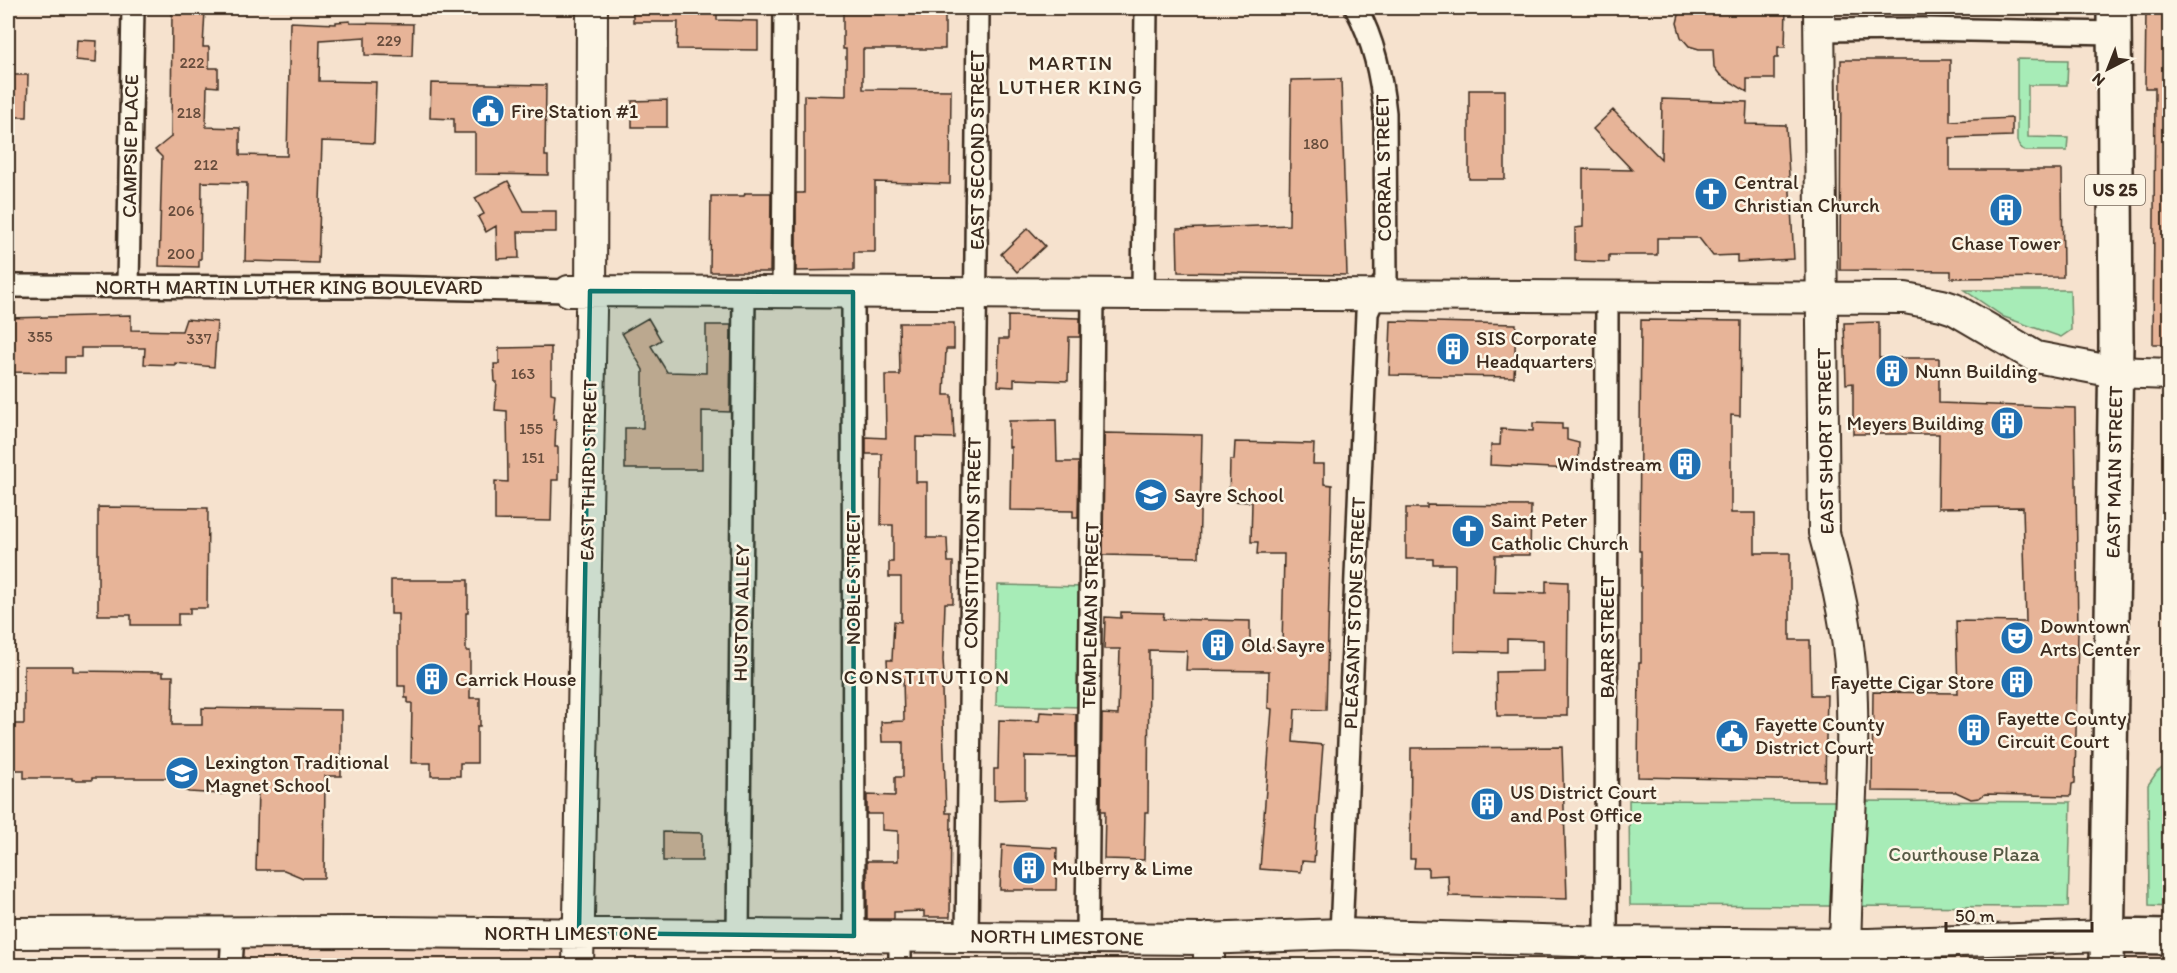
<svg xmlns="http://www.w3.org/2000/svg" width="2177" height="973" viewBox="0 0 2177 973" font-family="Itim,sans-serif">
	<rect width="100%" height="100%" fill="#f6e2ce"/>
	<filter id="ink" filterUnits="userSpaceOnUse"><feTurbulence type="fractalNoise" baseFrequency=".0167" numOctaves="2"/><feDisplacementMap in="SourceGraphic" scale="12" xChannelSelector="R" yChannelSelector="G"/><feConvolveMatrix kernelMatrix="1 2 1 2 8 2 1 2 1" color-interpolation-filters="sRGB"/></filter>
	<g filter="url(#ink)">
		<!-- built -->
		<path fill="#f2d4be" d="M233,933H579L578,965L232,966Z
			M2160,953H2169V965L2125,966L2128,958Z"/>
		<!-- green -->
		<path fill="#a7ecb7" stroke="#718b6a" stroke-width="1.5" d="M371,8H570V13Z
			M2017,59L2068,60L2067,85H2028V137L2068,138L2067,151H2026L2020,148L2017,141Z
			M1964,290H2070L2071,330L2061,337L2004,317Z
			M998,585L1085,587L1082,707L996,705Z
			M2169,763V907L2149,906L2148,785L2157,772Z
			M1629,800L2071,802L2068,907L1630,905Z"/>
		<!-- building -->
		<path fill="#e7b498" stroke="#3b2a1e" stroke-width="1.5" d="M172,8H201L200,10H205L203,47H209V68H218V87L207,86L206,127L240,128V155L287,156L290,22L336,24V22L350,21V23L413,24L412,56L365,55V37L320,40L319,81L376,82L374,143L322,141L318,263L245,261L247,183L202,182L201,259H199V267L159,266L162,157L155,150L171,137Z
			M633,8H717V20L758,21V50L677,49L678,22H633Z
			M843,8H945V49H863V89L951,90L950,184L875,182V252H854V270L796,271V193H804V95L846,96V49H843Z
			M1687,8H1786L1785,47H1778V58H1774V79H1747V92L1720,75L1714,67L1713,49H1699L1689,46L1681,37L1677,23L1679,15Z
			M2146,8H2169V344H2153L2155,88H2145Z
			M77,40L97,41L96,62L76,60Z
			M1841,60H1950V121L2012,118V136L1950,138V170H2062L2063,277L1951,278V271L1840,270Z
			M8,75H28L27,117H8Z
			M1341,79L1347,275L1178,272L1177,229L1289,225L1291,80Z
			M431,83L546,85L545,156H548V175L475,174V133H454V119L430,118Z
			M1469,90H1505V179H1469Z
			M1662,99L1747,102L1746,124L1786,125L1794,259L1737,262V255L1713,256L1699,238H1657V255H1609V262L1575,261V228L1583,227V169L1632,170L1593,129L1613,110L1661,159Z
			M667,100V127H632V101Z
			M508,181L524,211H556V232H518L519,258L497,259L496,226L486,232L478,217L484,214L475,198Z
			M745,193H771L770,272H710L711,196H744Z
			M1028,228L1045,246L1017,272L1001,254Z
			M131,315V330L182,331L186,319L217,322L214,367L175,363V365L144,364L145,348H81V357H65V373L8,372V318Z
			M1008,316L1080,318V337H1069L1068,381L1014,379V387L998,386L999,339H1008Z
			M648,318L661,340L651,346L667,372L706,373V325H731L730,412L702,411V469H625V428H643V370L622,333Z
			M1641,320L1741,321L1740,416L1731,415V513H1755V553H1790V640H1810L1811,695H1827L1825,781L1638,777L1639,663H1641V551H1639Z
			M1391,321L1516,324L1514,377L1389,375Z
			M1879,322V358H1939V403L2075,408L2078,630L2075,783L2072,784L2071,796L1985,794L1979,798L1971,799L1956,792L1872,791L1873,692L1958,693L1956,621L2026,622L2023,507L1938,508L1939,434H1853V383L1846,384L1844,323Z
			M899,323H954V349H946L944,395H952L954,438L916,437V482H927V538H947L948,562H953V603H945L943,660L945,689L942,690L946,813H951L950,917H924V911L894,912V919H867V861H898V831L882,830V814H867V795L895,796V777H903V742H882L881,722L904,721L903,678H888L887,660H892L894,621L901,622V577H889V562H893V525H881L882,454H866V437L886,438L885,375H900Z
			M551,347V393L555,394L553,419H556L555,447H558V480H552L551,521L495,520V481L508,482L507,411L495,410L497,382H495L494,364H499V348Z
			M1056,420L1057,462H1079L1078,517H1073V511L1010,510L1011,447H1009V421Z
			M1533,423L1562,424V429H1567V440L1579,443L1578,466H1572L1571,469L1490,465L1491,445H1500L1501,429L1533,431Z
			M1104,433L1202,435L1199,557L1103,555Z
			M1235,442L1314,444L1313,464H1324V484L1332,485L1326,710L1295,709L1293,742L1323,745L1314,862L1302,861L1301,872L1260,869L1272,709L1268,708L1269,671L1186,670L1187,651L1149,650L1148,812H1145L1144,860L1104,859L1105,811H1101L1102,714L1118,715L1120,649H1104L1105,617L1121,618V612L1164,613L1163,619L1250,621V646L1282,647L1284,554H1257L1258,542H1251L1252,502L1229,501L1230,460H1234Z
			M1427,505L1531,506L1530,555H1495L1494,592L1546,593V581L1568,582L1567,716H1497L1496,672L1543,671V640L1507,639V652L1454,651L1455,564H1433V559H1406V508H1427Z
			M98,507L208,508L207,608H190V614H178V625H131V615H98Z
			M391,580H468V613H466V651H470V698H480V726H477V763H460V776H431V763H411L412,703H408V698H405V686H398V614H391Z
			M24,666H73V671L163,672V676H173L172,725H202V708L341,710V776H325L324,878H303L284,870H256L258,789L222,794L189,792L180,789L174,785V778H92V780H72V778H24V770H10V724H24Z
			M1040,712L1076,714V757L1025,756V799L994,800V769H998L999,720L1039,721Z
			M1562,747L1567,899L1449,896L1448,875L1428,876V868H1414L1415,859H1410L1411,748Z
			M663,832L702,833V861H663Z
			M1002,845L1057,848L1056,890H1000Z"/>
		<g fill="none" stroke-linecap="round" stroke-linejoin="round">
			<defs>
				<path id="street" d="M1819,30L1923,29L2114,33
					M128,285L133,8
					M8,286L376,287L569,291
					M783,292L785,8
					M853,292L854,936
					M1143,294L1146,8
					M1341,934L1367,313L1375,295L1386,280L1385,113C1381,76 1374,41 1356,8
					M738,935L744,292
					M967,936L976,255L978,8
					M1087,937L1093,294
					M231,966L233,933
					M900,966V936
					M1606,966L1607,296"/>
				<path id="secondary" d="M1819,8L1824,533C1837,580 1848,627 1851,677C1856,773 1845,869 1845,966
					M569,291L1905,298L1942,305L1954,309L2036,357L2115,372L2170,374
					M8,933L383,932L1202,939L1341,934L1606,942L1869,944L2107,936
					M578,966L591,312L592,8
					M1209,966V938"/>
				<path id="primary" d="M2107,936L2170,937
					M2107,966L2116,343L2114,8"/>
			</defs>
			<!-- street casing -->
			<use href="#street" stroke="#3b2a1e" stroke-width="26"/>
			<!-- secondary casing -->
			<use href="#secondary" stroke="#3b2a1e" stroke-width="34"/>
			<!-- primary casing -->
			<use href="#primary" stroke="#3b2a1e" stroke-width="38"/>
			<!-- street -->
			<use href="#street" stroke="#fcf5e5" stroke-width="21"/>
			<!-- secondary -->
			<use href="#secondary" stroke="#fcf5e5" stroke-width="30"/>
			<!-- primary -->
			<use href="#primary" stroke="#fcf5e5" stroke-width="33"/>
		</g>
	</g>
	<!-- marked area -->
	<path fill="#0f766e" fill-opacity="0.2" stroke="#0f766e" stroke-width="4.5" stroke-linejoin="round" d="M590,291L853,292L854,936L579,933Z"/>
	<!-- icons -->
	<defs>
		<symbol id="civic-disc" viewBox="-11 -11 22 22"><circle r="9.5" fill="#1f6fb2" stroke="#fcf5e5"/><path d="M-.6-6.5H3V-4.5H.6V-3L4-1V1h2V6H-6V1h2V-1L-.6-3ZM-1.2 2.5V6h2.4V2.5Z" fill="#fff"/></symbol>
		<symbol id="church-disc" viewBox="-11 -11 22 22"><circle r="9.5" fill="#1f6fb2" stroke="#fcf5e5"/><path d="M-1.2-6h2.4v3.5h3.3v2.4h-3.3V6h-2.4V-.1h-3.3v-2.4h3.3Z" fill="#fff"/></symbol>
		<symbol id="building-disc" viewBox="-11 -11 22 22"><circle r="9.5" fill="#1f6fb2" stroke="#fcf5e5"/><path d="M-4-6H4V6H1V3H-1V6H-4ZM-2.5-4.3h1.7v1.8h-1.7ZM.8-4.3h1.7v1.8H.8ZM-2.5-1h1.7V.8h-1.7ZM.8-1h1.7V.8H.8Z" fill="#fff"/></symbol>
		<symbol id="school-disc" viewBox="-11 -11 22 22"><circle r="9.5" fill="#1f6fb2" stroke="#fcf5e5"/><path d="M0-5L7-2L0 1L-7-2ZM-4 1L0 2.5L4 1V4Q0 6-4 4Z" fill="#fff"/></symbol>
		<symbol id="theatre-disc" viewBox="-11 -11 22 22"><circle r="9.5" fill="#1f6fb2" stroke="#fcf5e5"/><path d="M-5-5.5Q0-4 5-5.5V0Q5 5 0 6Q-5 5-5 0ZM-3.3-2.5H-1v1.5H-3.3ZM1-2.5H3.3v1.5H1ZM-2.8 1Q0 5.5 2.8 1Z" fill="#fff"/></symbol>
	</defs>
	<g fill-rule="evenodd">
		<use href="#civic-disc" x="469" y="92" width="38" height="38"/>
		<use href="#church-disc" x="1692" y="175" width="38" height="38"/>
		<use href="#building-disc" x="1987" y="191" width="38" height="38"/>
		<use href="#building-disc" x="1434" y="330" width="38" height="38"/>
		<use href="#building-disc" x="1873" y="352" width="38" height="38"/>
		<use href="#building-disc" x="1988" y="404" width="38" height="38"/>
		<use href="#building-disc" x="1666" y="445" width="38" height="38"/>
		<use href="#school-disc" x="1132" y="476" width="38" height="38"/>
		<use href="#church-disc" x="1449" y="512" width="38" height="38"/>
		<use href="#theatre-disc" x="1998" y="619" width="38" height="38"/>
		<use href="#building-disc" x="1199" y="626" width="38" height="38"/>
		<use href="#building-disc" x="413" y="660" width="38" height="38"/>
		<use href="#building-disc" x="1998" y="663" width="38" height="38"/>
		<use href="#building-disc" x="1955" y="711" width="38" height="38"/>
		<use href="#civic-disc" x="1713" y="717" width="38" height="38"/>
		<use href="#school-disc" x="163" y="754" width="38" height="38"/>
		<use href="#building-disc" x="1468" y="785" width="38" height="38"/>
		<use href="#building-disc" x="1010" y="849" width="38" height="38"/>
	</g>
	<g text-anchor="middle" stroke-width="5" stroke-linejoin="round" paint-order="stroke">
		<!-- number labels -->
		<g font-size="16" fill="#664c3c">
			<text x="389" y="46">229</text>
			<text x="192" y="68">222</text>
			<text x="189" y="118">218</text>
			<text x="1316" y="149">180</text>
			<text x="206" y="170">212</text>
			<text x="181" y="216">206</text>
			<text x="181" y="259">200</text>
			<text x="40" y="342">355</text>
			<text x="199" y="344">337</text>
			<text x="523" y="379">163</text>
			<text x="531" y="434">155</text>
			<text x="533" y="463">151</text>
		</g>
		<!-- shield labels -->
		<rect fill="#fcf5e5" stroke="#75675a" stroke-width="1.5" x="2085" y="175" width="60" height="30" rx="4.5"/>
		<g font-size="18" font-weight="bold" fill="#3b2a1e">
			<text x="2115" y="196">US 25</text>
		</g>
		<!-- poi labels -->
		<g font-size="20" fill="#3b2a1e" stroke="#fcf5e5" text-anchor="start">
			<text x="511" y="118">Fire Station #1</text>
			<text x="1734" y="189">Central<tspan x="1734" dy="23">Christian Church</tspan></text>
			<text x="2006" y="250" text-anchor="middle">Chase Tower</text>
			<text x="1476" y="345">SIS Corporate<tspan x="1476" dy="23">Headquarters</tspan></text>
			<text x="1915" y="378">Nunn Building</text>
			<text x="1984" y="430" text-anchor="end">Meyers Building</text>
			<text x="1662" y="471" text-anchor="end">Windstream</text>
			<text x="1174" y="502">Sayre School</text>
			<text x="1491" y="527">Saint Peter<tspan x="1491" dy="23">Catholic Church</tspan></text>
			<text x="2040" y="633">Downtown<tspan x="2040" dy="23">Arts Center</tspan></text>
			<text x="1241" y="652">Old Sayre</text>
			<text x="455" y="686">Carrick House</text>
			<text x="1994" y="689" text-anchor="end">Fayette Cigar Store</text>
			<text x="1997" y="725">Fayette County<tspan x="1997" dy="23">Circuit Court</tspan></text>
			<text x="1755" y="731">Fayette County<tspan x="1755" dy="23">District Court</tspan></text>
			<text x="205" y="769">Lexington Traditional<tspan x="205" dy="23">Magnet School</tspan></text>
			<text x="1510" y="799">US District Court<tspan x="1510" dy="23">and Post Office</tspan></text>
			<text x="1052" y="875">Mulberry &amp; Lime</text>
		</g>
		<!-- street labels -->
		<g font-size="20" fill="#3b2a1e" stroke="#fcf5e5">
			<text transform="translate(130 146) rotate(-89)" y="7">CAMPSIE PLACE</text>
			<text transform="translate(977 150) rotate(-90)" y="7">EAST SECOND STREET</text>
			<text transform="translate(1383 168) rotate(-91)" y="7">CORRAL STREET</text>
			<text x="289" y="294">NORTH MARTIN LUTHER KING BOULEVARD</text>
			<text transform="translate(1825 441) rotate(-91)" y="7">EAST SHORT STREET</text>
			<text transform="translate(588 470) rotate(-89)" y="7">EAST THIRD STREET</text>
			<text transform="translate(2114 472) rotate(-89)" y="7">EAST MAIN STREET</text>
			<text transform="translate(972 543) rotate(-89)" y="7">CONSTITUTION STREET</text>
			<text transform="translate(853 578) rotate(-90)" y="7">NOBLE STREET</text>
			<text transform="translate(741 613) rotate(-89)" y="7">HUSTON ALLEY</text>
			<text transform="translate(1354 613) rotate(-88)" y="7">PLEASANT STONE STREET</text>
			<text transform="translate(1090 615) rotate(-89)" y="7">TEMPLEMAN STREET</text>
			<text transform="translate(1607 637) rotate(-90)" y="7">BARR STREET</text>
			<text x="571" y="940">NORTH LIMESTONE</text>
			<text transform="translate(1057 937) rotate(1)" y="7">NORTH LIMESTONE</text>
		</g>
		<!-- park labels -->
		<g font-size="20" fill="#565a44" stroke="#fcf5e5">
			<text x="1964" y="861">Courthouse Plaza</text>
		</g>
		<!-- neighbourhood labels -->
		<g font-size="21" letter-spacing="1.5" fill="#3b2a1e" stroke="#fcf5e5">
			<text x="1071" y="70">MARTIN<tspan x="1071" dy="24">LUTHER KING</tspan></text>
			<text x="927" y="684">CONSTITUTION</text>
		</g>
	</g>
	<!-- margin -->
	<rect width="2177" height="973" fill="none" stroke="#fcf5e5" stroke-width="30"/>
	<rect x="15" y="15" width="2147" height="943" fill="none" stroke="#3b2a1e" stroke-width="2" filter="url(#ink)"/>
	<!-- north arrow -->
	<g transform="translate(2108 69) rotate(222)" stroke="#fcf5e5" stroke-width="4.5" paint-order="stroke">
	<path d="M0-4.5L10 22L0 15L-10 22Z" fill="#3b2a1e"/>
	<text y="-9" font-size="16" font-weight="bold" text-anchor="middle" fill="#3b2a1e">N</text>
	</g>
	<!-- scale -->
	<path d="M1946 922v9h146v-9" fill="none" stroke="#3b2a1e" stroke-width="3"/>
	<text x="1955" y="922" font-size="18" fill="#3b2a1e" stroke="#fcf5e5" stroke-width="4.5" paint-order="stroke">50 m</text>
</svg>
